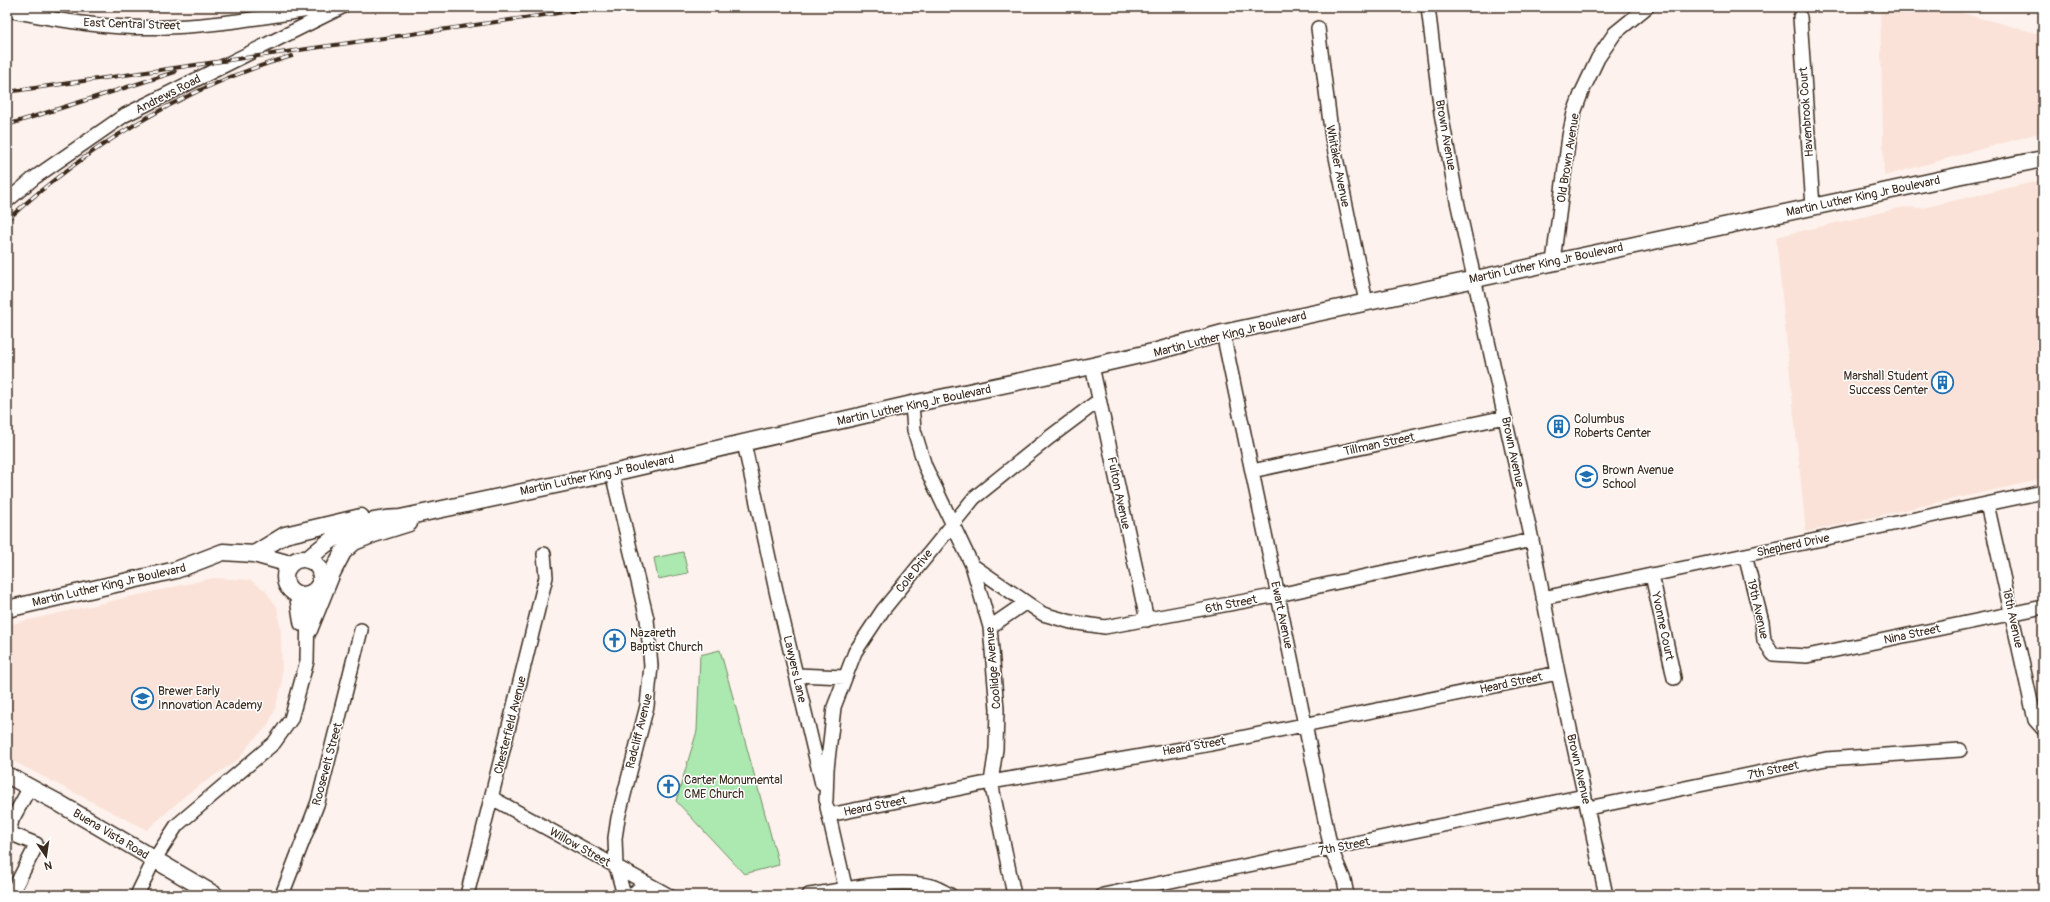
<svg xmlns="http://www.w3.org/2000/svg" width="2050" height="902" viewBox="0 0 2050 902" font-family="Pangolin,sans-serif">
	<rect width="100%" height="100%" fill="#fdf2ed"/>
	<filter id="ink" filterUnits="userSpaceOnUse"><feTurbulence type="fractalNoise" baseFrequency=".025" numOctaves="2"/><feDisplacementMap in="SourceGraphic" scale="8" xChannelSelector="R" yChannelSelector="G"/><feConvolveMatrix kernelMatrix="1 2 1 2 8 2 1 2 1" color-interpolation-filters="sRGB"/></filter>
	<g filter="url(#ink)">
		<!-- built -->
		<path fill="#fae2d8" d="M1880,7H1924L1955,11L2043,35V132L1884,176Z
			M2043,180V479L1806,532L1776,237L1904,207L1923,208Z
			M213,578L250,580L265,590L277,607L281,633L282,684L274,712L267,727L252,741L239,759L187,794L147,830L7,758V625Z"/>
		<!-- green -->
		<path fill="#ace9b0" stroke="#748a67" d="M683,552L688,573L658,579L654,558Z
			M720,650L779,865L744,874L676,801L697,731L700,655Z"/>
		<g fill="none" stroke-linecap="round" stroke-linejoin="round">
			<defs>
				<path id="minor" d="M1428,7L1441,113L1457,201L1532,540L1558,673L1606,895
					M7,10C61,21 114,30 169,27C223,25 276,15 329,7
					M1800,17L1813,207
					M1318,28L1332,138L1366,302
					M7,201L34,178L125,115L342,7
					M1553,262L1569,136L1574,113L1581,94L1598,58L1615,33L1647,7
					M1223,333L1331,849L1344,880L1347,895
					M1092,366L1147,620
					M912,404L914,430L925,466L972,565L990,627L997,709L996,749L991,782L1014,895
					M744,443L777,595L822,784
					M1252,471L1505,417
					M612,473L647,619L651,666L647,706L618,818L615,838L616,866L624,895
					M1987,504L2035,720L2043,729
					M1745,555L1762,622L1764,640L1773,654L1807,656L2043,607
					M972,565L1043,614L1071,622L1105,627L1278,595L1532,540
					M1652,575L1674,678
					M296,593L301,624
					M1543,598L2043,492
					M990,627L1025,603
					M796,675L845,677
					M492,798L668,895
					M826,800L827,769L834,707L855,652L883,610L974,498L1050,437L1098,401
					M827,807L847,895
					M1588,808L1826,759L1960,750
					M829,815L991,782L1211,744L1558,673
					M11,895L36,846V844L14,835L10,829L12,820L30,787
					M137,895L154,860L177,825L274,743L291,719L307,661L308,608L313,592
					M282,895L318,802L361,630
					M467,895L546,577L544,554
					M632,895L640,888L650,885
					M809,895C844,890 898,877 931,886C938,888 944,892 950,895
					M1103,895L1584,796"/>
				<path id="major" d="M254,554L285,535L361,517
					M285 577a18 18 0 1 1 36 0a18 18 0 1 1-36 0Z
					M307,560C337,533 359,519 400,518L612,473L912,404L1092,366L1157,351L1223,333L1962,175L2043,159
					M7,609L176,570L223,552L254,554L290,564
					M309,630L332,573L343,552L354,542L374,534L409,523
					M7,775L57,802L215,895"/>
			</defs>
			<!-- minor casing -->
			<use href="#minor" stroke="#3b2a1e" stroke-width="16"/>
			<!-- major casing -->
			<use href="#major" stroke="#3b2a1e" stroke-width="19"/>
			<!-- minor -->
			<use href="#minor" stroke="#fff" stroke-width="13"/>
			<!-- major -->
			<use href="#major" stroke="#fff" stroke-width="16"/>
			<defs>
				<path id="rail" d="M2035,7L2043,9
					M7,92L600,7
					M7,125L175,72
					M7,220C88,146 186,86 292,56"/>
			</defs>
			<!-- rail casing -->
			<use href="#rail" stroke="#3b2a1e" stroke-width="4"/>
			<!-- rail -->
			<use href="#rail" stroke="#fff" stroke-width="2.5" stroke-dasharray="8" stroke-linecap="butt"/>
		</g>
	</g>
	<!-- icons -->
	<defs>
		<symbol id="building-ring" viewBox="-11 -11 22 22"><circle r="9.5" fill="#fff" stroke="#1f6fb2" stroke-width="1.5"/><path d="M-4-6H4V6H1V3H-1V6H-4ZM-2.5-4.3h1.7v1.8h-1.7ZM.8-4.3h1.7v1.8H.8ZM-2.5-1h1.7V.8h-1.7ZM.8-1h1.7V.8H.8Z" fill="#1f6fb2"/></symbol>
		<symbol id="school-ring" viewBox="-11 -11 22 22"><circle r="9.5" fill="#fff" stroke="#1f6fb2" stroke-width="1.5"/><path d="M0-5L7-2L0 1L-7-2ZM-4 1L0 2.5L4 1V4Q0 6-4 4Z" fill="#1f6fb2"/></symbol>
		<symbol id="church-ring" viewBox="-11 -11 22 22"><circle r="9.5" fill="#fff" stroke="#1f6fb2" stroke-width="1.5"/><path d="M-1.2-6h2.4v3.5h3.3v2.4h-3.3V6h-2.4V-.1h-3.3v-2.4h3.3Z" fill="#1f6fb2"/></symbol>
	</defs>
	<g fill-rule="evenodd">
		<use href="#building-ring" x="1930" y="370" width="25" height="25"/>
		<use href="#building-ring" x="1546" y="414" width="25" height="25"/>
		<use href="#school-ring" x="1574" y="464" width="25" height="25"/>
		<use href="#church-ring" x="602" y="628" width="25" height="25"/>
		<use href="#school-ring" x="130" y="686" width="25" height="25"/>
		<use href="#church-ring" x="656" y="774" width="25" height="25"/>
	</g>
	<g text-anchor="middle" stroke-width="3" stroke-linejoin="round" paint-order="stroke">
		<!-- street labels -->
		<g font-size="12" fill="#3b2a1e" stroke="#fff">
			<text transform="translate(132 24) rotate(2)" y="4">East Central Street</text>
			<text transform="translate(168 94) rotate(-27)" y="4">Andrews Road</text>
			<text transform="translate(1806 112) rotate(-94)" y="4">Havenbrook Court</text>
			<text transform="translate(1446 135) rotate(80)" y="4">Brown Avenue</text>
			<text transform="translate(1568 158) rotate(-81)" y="4">Old Brown Avenue</text>
			<text transform="translate(1338 166) rotate(79)" y="4">Whitaker Avenue</text>
			<text transform="translate(1863 196) rotate(-12)" y="4">Martin Luther King Jr Boulevard</text>
			<text transform="translate(1546 263) rotate(-12)" y="4">Martin Luther King Jr Boulevard</text>
			<text transform="translate(1230 334) rotate(-14)" y="4">Martin Luther King Jr Boulevard</text>
			<text transform="translate(914 405) rotate(-12)" y="4">Martin Luther King Jr Boulevard</text>
			<text transform="translate(1379 444) rotate(-12)" y="4">Tillman Street</text>
			<text transform="translate(1513 452) rotate(78)" y="4">Brown Avenue</text>
			<text transform="translate(597 475) rotate(-12)" y="4">Martin Luther King Jr Boulevard</text>
			<text transform="translate(1119 493) rotate(78)" y="4">Fulton Avenue</text>
			<text transform="translate(1793 545) rotate(-12)" y="4">Shepherd Drive</text>
			<text transform="translate(914 571) rotate(-52)" y="4">Cole Drive</text>
			<text transform="translate(109 585) rotate(-13)" y="4">Martin Luther King Jr Boulevard</text>
			<text transform="translate(1231 604) rotate(-11)" y="4">6th Street</text>
			<text transform="translate(1758 609) rotate(77)" y="4">19th Avenue</text>
			<text transform="translate(1282 615) rotate(78)" y="4">Ewart Avenue</text>
			<text transform="translate(2013 618) rotate(78)" y="4">18th Avenue</text>
			<text transform="translate(1663 626) rotate(78)" y="4">Yvonne Court</text>
			<text transform="translate(1912 634) rotate(-12)" y="4">Nina Street</text>
			<text transform="translate(993 668) rotate(-95)" y="4">Coolidge Avenue</text>
			<text transform="translate(795 669) rotate(77)" y="4">Lawyers Lane</text>
			<text transform="translate(1511 683) rotate(-12)" y="4">Heard Street</text>
			<text transform="translate(510 725) rotate(-76)" y="4">Chesterfield Avenue</text>
			<text transform="translate(639 731) rotate(-76)" y="4">Radcliff Avenue</text>
			<text transform="translate(1194 746) rotate(-10)" y="4">Heard Street</text>
			<text transform="translate(327 764) rotate(-75)" y="4">Roosevelt Street</text>
			<text transform="translate(1579 769) rotate(77)" y="4">Brown Avenue</text>
			<text transform="translate(1773 770) rotate(-12)" y="4">7th Street</text>
			<text transform="translate(875 806) rotate(-11)" y="4">Heard Street</text>
			<text transform="translate(111 834) rotate(31)" y="4">Buena Vista Road</text>
			<text transform="translate(1344 846) rotate(-11)" y="4">7th Street</text>
			<text transform="translate(580 847) rotate(29)" y="4">Willow Street</text>
		</g>
		<!-- poi labels -->
		<g font-size="12" fill="#3b2a1e" stroke="#fff" text-anchor="start">
			<text x="1928" y="380" text-anchor="end">Marshall Student<tspan x="1928" dy="14">Success Center</tspan></text>
			<text x="1574" y="423">Columbus<tspan x="1574" dy="14">Roberts Center</tspan></text>
			<text x="1602" y="474">Brown Avenue<tspan x="1602" dy="14">School</tspan></text>
			<text x="630" y="637">Nazareth<tspan x="630" dy="14">Baptist Church</tspan></text>
			<text x="158" y="695">Brewer Early<tspan x="158" dy="14">Innovation Academy</tspan></text>
			<text x="684" y="784">Carter Monumental<tspan x="684" dy="14">CME Church</tspan></text>
		</g>
	</g>
	<!-- margin -->
	<rect width="2050" height="902" fill="none" stroke="#fff" stroke-width="24"/>
	<rect x="12" y="12" width="2026" height="878" fill="none" stroke="#3b2a1e" stroke-width="1.5" filter="url(#ink)"/>
	<!-- north arrow -->
	<g transform="translate(46 856) rotate(167)" stroke="#ffffff" stroke-width="3" paint-order="stroke">
	<path d="M0-3L7 15L0 10L-7 15Z" fill="#3b2a1e"/>
	<text y="-6" font-size="11" font-weight="bold" text-anchor="middle" fill="#3b2a1e">N</text>
	</g>
</svg>
